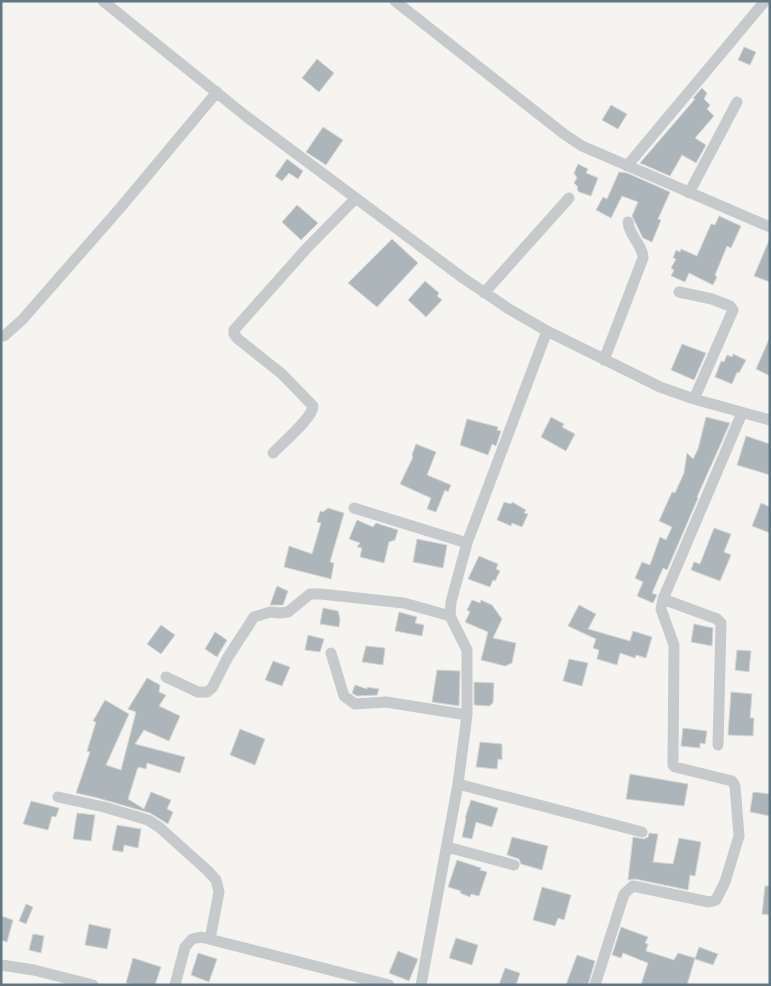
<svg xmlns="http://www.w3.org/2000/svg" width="771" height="986" viewBox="0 0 771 986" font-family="Poppins,sans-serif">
	<rect width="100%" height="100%" fill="#f5f4f0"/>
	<!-- building -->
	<path fill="#acb6ba" stroke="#d6d5d3" d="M744,47L756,52L750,65L738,60Z
		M317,59L334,73L319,92L302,78Z
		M702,88L707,93L704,99L710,105L707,109L714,116L695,138L706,145L696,163L682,155L670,176L640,163L695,99L693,98Z
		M611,105L627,114L618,129L602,120Z
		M323,127L343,140L326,165L306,152Z
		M287,159L303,171L298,179L289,173L282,181L275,176Z
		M578,164L588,169L586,173L598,178L591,196L579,192L577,189L578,187L574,183L577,178L574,173Z
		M619,172L627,173L670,192L658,219L661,220L652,242L643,238L632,216L638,202L622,196L611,218L596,210L603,197L607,199Z
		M297,205L318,223L301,240L282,222Z
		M719,216L741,226L731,248L727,246L715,275L717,277L713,285L689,273L685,282L671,276L674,270L671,268L676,259L673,258L676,250L680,252L681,249L697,256L711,224L715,225Z
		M770,238V282L754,276Z
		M392,239L418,263L377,307L348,283Z
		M425,281L439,293L437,296L442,300L426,317L408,300Z
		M770,337V376L756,369Z
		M682,344L706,353L694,380L671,370Z
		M733,354L746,360L739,373L737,372L732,384L715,377L721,361L724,362L727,355L732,357Z
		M551,417L564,424L562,427L575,434L566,451L541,437Z
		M706,417L730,423L697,497L698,498L667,570L663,568L652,593L657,595L653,603L637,596L643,582L635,578L642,562L650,565L660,537L666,540L672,527L659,521L672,492L675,493L684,473L687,453L693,459L698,449Z
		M467,419L498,427L497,430L501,431L496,446L492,444L488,455L460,445Z
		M746,436L770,444V475L737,465Z
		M416,444L436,452L427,475L451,485L448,492L445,490L436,512L427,509L431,498L400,484L413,457L412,455Z
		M504,502L511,504L512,502L526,510L524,513L528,514L522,527L512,523L511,526L497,520Z
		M761,503L770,507V533L752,526Z
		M328,508L344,513L330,562L334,563L331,579L284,567L289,546L312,554L321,523L317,522L320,511L323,512Z
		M357,520L373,527L376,523L398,530L395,540L389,542L384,563L360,557L362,548L357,547L360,543L349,539Z
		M714,528L731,534L724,552L731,555L720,581L691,570L694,562L700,564Z
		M417,539L447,545L443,568L413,562Z
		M479,556L498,564L496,569L500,571L495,581L493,580L490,587L468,579Z
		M277,586L288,591L283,605H270Z
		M472,600L480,603L481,600L492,605L502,619L493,638L516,643L512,663L505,666L481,660L488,632L465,622L470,612L467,610Z
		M579,605L596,614L588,629L630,641L633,631L652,637L646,658L636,655L635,658L620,653L617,665L597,659L599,650L593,648L596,639L568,626Z
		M323,608L338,611L340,619L339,627L320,624Z
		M399,612L417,617L415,623L424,625L422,636L395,631Z
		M694,624L713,628L712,646L691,642Z
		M161,625L175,635L161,654L147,644Z
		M215,632L227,640L217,657L205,649Z
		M308,635L324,639L320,652L305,650Z
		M366,646L385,648L383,665L362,662Z
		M737,650L751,651L749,672L735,670Z
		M569,659L588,663L582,686L563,681Z
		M273,661L290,667L282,686L265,680Z
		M437,670L460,671L459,706L432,702Z
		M147,678L160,685L159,692L166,695L159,706L180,716L169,741L144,730L135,744L185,757L180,773L147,763L146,769L138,767L128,799L144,809L151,792L171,800L167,809L173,812L168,824L150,813L98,798L76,793L90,752L87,751L96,722L93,721L105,700L129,714L106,765L121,770L136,712L128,709Z
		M474,682L494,683L493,703L489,706L474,705Z
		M355,685L367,689V687L379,689L377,695L357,696L352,693Z
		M731,692L752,694L750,718H754L753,736L728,735Z
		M683,728L707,731L705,744L700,743V748L681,746Z
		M240,729L265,739L255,765L230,755Z
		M480,742L502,744V760L498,759L497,769L476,767Z
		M630,774L688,784L684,806L626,799Z
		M753,792L770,794V816L750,812Z
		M471,800L498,808L492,827L476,822L472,839L462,837L466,819L465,818Z
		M31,801L59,808L56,817L52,816L48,830L23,824Z
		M77,813L95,815L91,841L73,839Z
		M117,825L141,829L138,848L124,845L123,852L112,850Z
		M649,833L658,834L653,862L673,864L679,838L701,842L695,876L690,875L688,890L635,879L628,880L633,837L644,839L648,837Z
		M512,837L548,846L542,870L521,864L519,859L507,855Z
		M457,860L481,868L480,870L487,872L479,896L471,894L470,897L460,893L461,891L448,887Z
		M765,886H770V915L762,914Z
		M542,887L571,895L564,920L558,918L555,926L533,920Z
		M26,904L33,907L26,924L19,921Z
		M1,916L13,920L7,942L1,940Z
		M89,924L111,929L107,949L85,945Z
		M621,927L648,937L645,943L648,944L646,951L674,960L678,953L695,958L687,985H641L648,963L623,953L621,958L612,955Z
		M33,934L44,936L41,953L29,950Z
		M456,938L478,945L472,965L449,958Z
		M699,947L718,954L713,965L695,959Z
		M398,951L418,959L409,981L389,973Z
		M198,953L217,959L209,982L191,975Z
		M577,955L595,961L588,985H566Z
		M133,958L161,967L155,985H132L126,983Z
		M505,968L520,973L516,985H499Z"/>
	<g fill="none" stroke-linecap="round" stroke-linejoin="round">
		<!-- minor -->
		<path stroke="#c6cacc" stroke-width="11" d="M103,1L247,117L463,278L509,309L547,331L660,387L694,399L770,420
			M395,1L564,134L582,146L770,227
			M627,166L765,1
			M689,193L737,102
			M679,292L712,299L730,306L733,310L694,399
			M484,293L569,198
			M4,336L22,320L121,207L217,92
			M604,360L643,258C643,245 629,236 628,222
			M273,453C283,442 312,419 313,406L282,374L238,339L234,334V330L307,248L356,198
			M354,508L467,543
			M331,653L344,696L355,704L386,702L467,715
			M166,677L198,692H207L212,688L228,657L254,617L270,612L280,613L288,612L310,594H321L404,603L450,616
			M718,745L721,623L717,619L663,599L742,413
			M458,784L642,832
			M58,797L104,807L148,820L159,827L208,871L216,880L219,892L210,939
			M447,847L514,865
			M1,965L34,970L93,985
			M175,985L185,947L192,939L201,937L389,985
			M421,985L458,784L467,715V650L450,616L451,602L467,543L547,331
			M595,985L624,894L633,886L709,902L716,900L725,882L739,836L735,786L732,781L675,767L673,765L674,645L661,609L663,599"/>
	</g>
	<!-- border -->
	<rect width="771" height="986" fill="none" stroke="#607784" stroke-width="5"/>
</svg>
